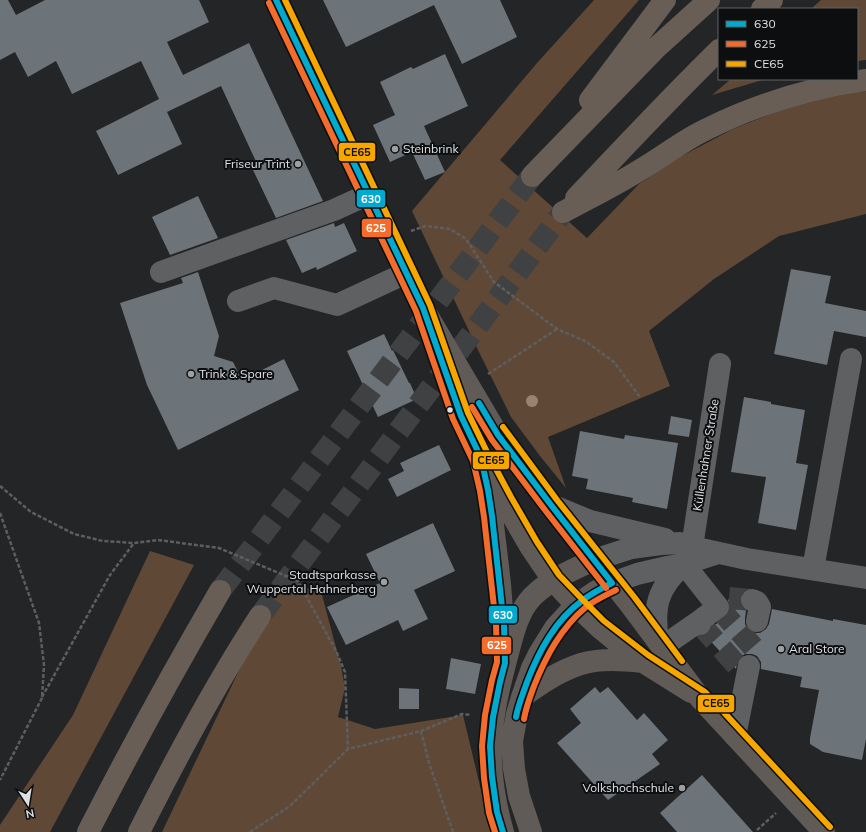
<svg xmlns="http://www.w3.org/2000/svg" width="866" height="832" viewBox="0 0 866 832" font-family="Mulish,sans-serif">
	<rect width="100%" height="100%" fill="#232527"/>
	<!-- forest -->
	<path fill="#604836" d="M594,0H639L500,160L587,238L639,184L680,157L733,129L799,103L857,92L866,91V214L779,236L714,279L649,331L670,386L548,437L566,488L540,456L511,417L479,352L412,211L537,63Z
		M821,0H866V60L857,61V9H811Z
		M731,79H766L712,95Z
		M150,551L194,565L50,832H0V825L73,715Z
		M284,576L322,595L341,666L345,688L338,717L375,729L463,715L491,832H162Z"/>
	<!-- building -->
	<path fill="#6c7379" d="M0,0H8L16,15L45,0H199L209,22L167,42L183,75L249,43L323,201L276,218L253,170L259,168L221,86L167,112L182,144L118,175L96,131L159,99L141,61L72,94L56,61L28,77L15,52L0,60Z
		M323,0H500L517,37L462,64L434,5L346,47Z
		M445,54L468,106L424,126L445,172L425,180L412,152L390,162L373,125L395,115L380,82L411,67L413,69Z
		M198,196L218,238L170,255L152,217Z
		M334,223L335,227L344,223L357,251L317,270L316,267L302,273L286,240Z
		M791,269L831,276L825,303L866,311V337L834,331L827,365L774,354Z
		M198,272L219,336L214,356L233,362L242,380L284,359L299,390L178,450L147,385L120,303L183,283L181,278Z
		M384,334L392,351L393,350L409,383H410L417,399L378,417L347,351Z
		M744,397L771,402V404L805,410L796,463L808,465L796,530L758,523L766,477L731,472Z
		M671,416L692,420L689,437L668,434Z
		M580,431L624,439L625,435L678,443L667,509L632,502L633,498L586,489L588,479L572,476Z
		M439,445L451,470L397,497L388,479L404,471L400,463Z
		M433,523L455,571L414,590L428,619L403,631L398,620L346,645L327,607L380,583L366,554Z
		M740,589L743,592L740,596V602L742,607L746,611L745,618V624L748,630L754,633H760L766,629L769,624L772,609L833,621V619L866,625V739L862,760L823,752L810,744V738L819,690L800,687L802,677L761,669V662L757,656L752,654H745L740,657L737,663L736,669L705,635L709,633L712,627L726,617L729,612L730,606L728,600Z
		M451,658L481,664L475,694L446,689Z
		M595,687L600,693L608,687L637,720L644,713L668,740L652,754L660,764L608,800L557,743L581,723L570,709Z
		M399,688L419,689V709H399Z
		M702,775L753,832H677L660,813Z"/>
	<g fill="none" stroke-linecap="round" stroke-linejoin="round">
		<!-- minor-tunnel -->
		<path stroke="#3f4143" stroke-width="22" stroke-dasharray="22 11" stroke-linecap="butt" d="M729,598L752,600
			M718,607L753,647
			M700,624L741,670"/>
		<!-- highway-tunnel -->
		<path stroke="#3f4143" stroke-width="22" stroke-dasharray="22 11" stroke-linecap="butt" d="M220,591L532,176
			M260,616L563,212"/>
		<!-- path -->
		<path stroke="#5d5e60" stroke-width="2.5" stroke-dasharray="4 2" stroke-linecap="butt" d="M411,231L425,226L450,229L466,239L494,282L557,329L585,341L614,362L640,397
			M488,374L557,329
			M0,486L31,512L74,534L103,541L134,543L158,540L219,548L298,581L337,653L345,672L348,749
			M0,513L39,623L44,665L42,698L0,780
			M42,697L110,575L134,543
			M421,731L429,763L453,832
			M757,830L776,813
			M250,832L290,806L348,749L421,731L462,714L471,715"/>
		<!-- minor -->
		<path stroke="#5e6061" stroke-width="22" d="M161,272L334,210L369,194
			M238,301L274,288L337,305L406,273
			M551,505L590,521L665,539
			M692,547L720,364
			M594,560L631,548L661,544L680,543L692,547L747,559L866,578
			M684,564L718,607L698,622
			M813,569L851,359
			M612,583L637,574L667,567L684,564L718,553
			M752,600L757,602L760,607L757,621
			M658,641C653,607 657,588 684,564
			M662,647L698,622L700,624
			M735,736L749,666"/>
		<!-- major -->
		<path stroke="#605b57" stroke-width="22" d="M276,0L423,308L498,435L551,505L629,603L700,698L824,832
			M441,358L461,416L481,458L504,501L530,546L553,580L576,605L599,627L622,646L643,662L691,692
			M485,479L492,516L500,584L505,647
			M522,697C540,684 559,671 581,664C601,658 623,660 643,662
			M503,832C495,804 490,774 491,745C492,714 500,683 508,653C513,634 518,612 532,597C549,580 572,570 594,560
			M531,832L519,796L514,769L512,741L517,714L522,697L532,668L540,652L555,628L576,605L595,592L612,583"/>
		<!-- highway -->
		<path stroke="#685e55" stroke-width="22" d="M762,9L772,0
			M590,100L665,0
			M532,176L656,48L709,0
			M576,198C623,148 670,98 719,50
			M563,212C588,199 616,185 640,170C663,157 683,140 707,129C757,104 811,88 866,80
			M88,832C130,750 174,670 220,591
			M139,832C176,758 215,685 260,616"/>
		<defs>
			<path id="bus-1" d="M276,0L423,308L461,416L481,458L488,490L492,516L504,625L505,663L500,682L493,717L490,746L492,777L497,812L503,832
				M479,403L498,435L551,505L612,583
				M516,717C518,705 523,694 527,682C539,651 555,620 583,600C592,593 602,588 612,583"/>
			<path id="bus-2" d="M269,3L416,311L453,419L473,461L480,491L484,517L496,625L497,662L492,680L485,715L482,746L484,778L489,813L495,832
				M472,407L492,440L545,510L606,588
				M524,719C526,707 530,697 534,686C546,656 561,628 586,607C595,600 606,595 616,590"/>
			<path id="bus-3" d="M285,0L430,305L468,413L488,454L511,497L537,542L559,575L582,599L604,621L648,655L705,692L830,827
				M503,427L557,500L635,598L682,661"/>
		</defs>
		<!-- bus-1 casing -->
		<use href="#bus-1" stroke="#0c0e10" stroke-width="9"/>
		<!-- bus-2 casing -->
		<use href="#bus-2" stroke="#0c0e10" stroke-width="9"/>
		<!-- bus-3 casing -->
		<use href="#bus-3" stroke="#0c0e10" stroke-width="9"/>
		<!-- bus-1 -->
		<use href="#bus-1" stroke="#00a9ce" stroke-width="6"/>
		<!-- bus-2 -->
		<use href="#bus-2" stroke="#f36c2b" stroke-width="6"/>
		<!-- bus-3 -->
		<use href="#bus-3" stroke="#f7a600" stroke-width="6"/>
	</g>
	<!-- trees -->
	<circle fill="#9a8272" cx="532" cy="401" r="6"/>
	<!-- markers -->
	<g fill="#9d9fa1" stroke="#0c0e10" stroke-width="1.5">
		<circle cx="395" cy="149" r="4"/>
		<circle cx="298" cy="164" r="4"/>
		<circle cx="191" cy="374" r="4"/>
		<circle cx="384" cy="582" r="4"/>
		<circle cx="781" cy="649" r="4"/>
		<circle cx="682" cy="788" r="4"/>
	</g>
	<circle fill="#dee0e3" stroke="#0c0e10" stroke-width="1.5" cx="450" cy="410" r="3.5"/>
	<g text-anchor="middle" stroke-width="4" stroke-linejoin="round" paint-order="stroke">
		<!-- poi labels -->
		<g font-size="12" fill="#dee0e3" stroke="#0c0e10" text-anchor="start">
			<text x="403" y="153">Steinbrink</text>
			<text x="290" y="168" text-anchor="end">Friseur Trint</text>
			<text x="199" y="378">Trink &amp; Spare</text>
			<text x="376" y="579" text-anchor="end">Stadtsparkasse<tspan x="376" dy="14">Wuppertal Hahnerberg</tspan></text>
			<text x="789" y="653">Aral Store</text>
			<text x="674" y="792" text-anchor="end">Volkshochschule</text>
		</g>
		<!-- street labels -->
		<g font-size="12" fill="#dee0e3" stroke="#0c0e10">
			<text transform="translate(706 455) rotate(-81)" y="4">Küllenhahner Straße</text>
		</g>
	</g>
	<g stroke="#0c0e10" stroke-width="1.5">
		<rect x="338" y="142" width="38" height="20" rx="4" fill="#f7a600"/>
		<rect x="356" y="189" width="30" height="19" rx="4" fill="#00a9ce"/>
		<rect x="361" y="218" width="31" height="20" rx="4" fill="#f36c2b"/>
		<rect x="472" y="451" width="38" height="19" rx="4" fill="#f7a600"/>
		<rect x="488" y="605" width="30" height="19" rx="4" fill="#00a9ce"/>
		<rect x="481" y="636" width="31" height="19" rx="4" fill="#f36c2b"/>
		<rect x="697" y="694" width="38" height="19" rx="4" fill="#f7a600"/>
	</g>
	<g font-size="11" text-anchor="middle" font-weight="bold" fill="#fff">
		<text x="371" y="203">630</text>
		<text x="376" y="232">625</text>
		<text x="503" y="619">630</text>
		<text x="497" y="649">625</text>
	</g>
	<g font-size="11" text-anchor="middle" font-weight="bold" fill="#111">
		<text x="357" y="156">CE65</text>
		<text x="491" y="464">CE65</text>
		<text x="716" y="707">CE65</text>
	</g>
	<!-- legend -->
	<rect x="718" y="8" width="140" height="72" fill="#0c0e10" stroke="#606264"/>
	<rect x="726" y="21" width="20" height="6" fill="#00a9ce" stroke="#606264"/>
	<text x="754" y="28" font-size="12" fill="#dee0e3">630</text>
	<rect x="726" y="41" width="20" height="6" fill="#f36c2b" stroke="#606264"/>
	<text x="754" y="48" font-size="12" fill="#dee0e3">625</text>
	<rect x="726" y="61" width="20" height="6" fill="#f7a600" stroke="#606264"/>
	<text x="754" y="68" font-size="12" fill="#dee0e3">CE65</text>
	<!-- north arrow -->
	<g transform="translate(28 804) rotate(168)" stroke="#0c0e10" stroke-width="3" paint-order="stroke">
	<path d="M0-3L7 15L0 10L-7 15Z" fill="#dee0e3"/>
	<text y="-6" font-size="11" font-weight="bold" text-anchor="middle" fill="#dee0e3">N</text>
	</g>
</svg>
